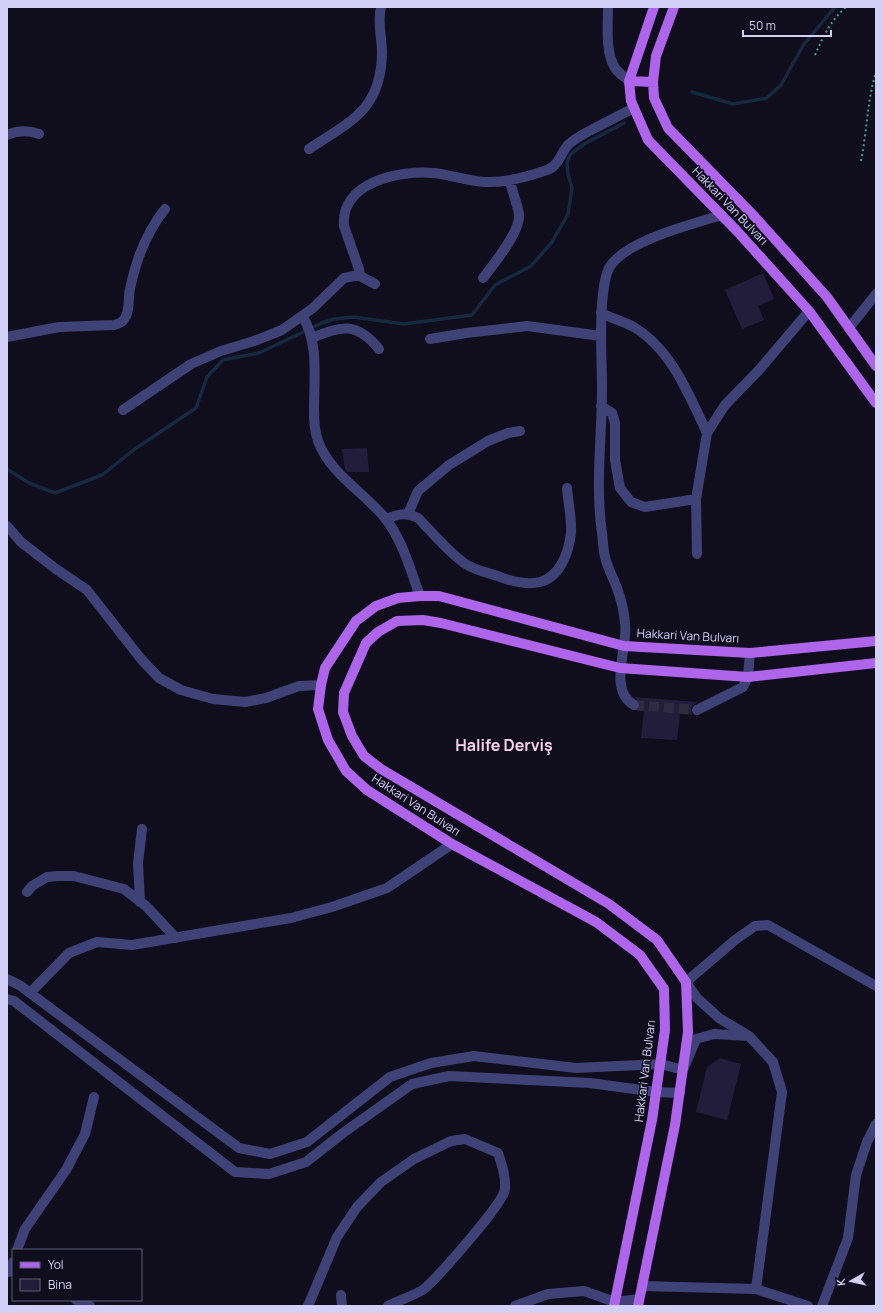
<svg xmlns="http://www.w3.org/2000/svg" width="883" height="1313" viewBox="0 0 883 1313" font-family="Manrope,sans-serif">
	<rect width="100%" height="100%" fill="#100e1d"/>
	<g fill="none" stroke-linecap="round" stroke-linejoin="round">
		<!-- stream -->
		<path stroke="#152940" stroke-width="3.5" d="M692,92L733,104L767,98L781,85L804,44L835,7
			M7,469L29,483L55,493L102,475L135,449L196,408L207,377L223,360L259,353L322,323L334,319L353,317L404,324L472,315L495,285L531,266L552,242L568,214L572,188L568,174L567,163L570,155L576,150L586,143L624,123"/>
	</g>
	<!-- building -->
	<path fill="#211d3b" d="M763,273L774,299L758,306L764,320L742,329L725,290Z
		M367,448L369,472H347L345,470L342,449Z
		M635,697L697,702V703L692,706L691,709L693,715L680,714L677,740L641,738L644,711H637L640,707V703Z
		M720,1058L741,1064L727,1120L696,1112L707,1067Z"/>
	<g fill="none" stroke-linecap="round" stroke-linejoin="round">
		<!-- minor-tunnel -->
		<path stroke="#2d2b3e" stroke-width="10" stroke-dasharray="10 5" stroke-linecap="butt" d="M634,705L697,710"/>
		<!-- path -->
		<path stroke="#3ca193" stroke-width="2" stroke-dasharray="2 3" stroke-linecap="butt" d="M815,55C823,37 831,20 846,7
			M861,161C867,132 867,101 876,72"/>
		<!-- minor -->
		<path stroke="#3f4276" stroke-width="10" d="M608,7C608,26 605,52 615,68C618,73 625,77 629,81
			M7,135C18,130 28,130 39,134
			M309,149C351,121 381,110 382,53C382,37 377,22 381,7
			M360,276L359,269L344,226C340,182 400,170 434,173C451,175 467,181 485,182C506,183 527,177 547,170C559,166 560,154 568,145C575,138 584,134 593,129C607,122 620,115 634,108
			M483,278C494,264 521,231 519,214C517,203 512,191 510,181
			M601,313C611,318 622,321 632,326C671,348 689,395 707,433
			M302,316C319,340 314,380 314,408C314,419 314,430 318,441C330,474 364,492 385,518C403,541 410,569 420,596
			M849,328L876,294
			M7,337L59,327L114,325C119,324 124,322 126,316C130,309 128,297 130,289C136,259 146,233 165,209
			M312,338C341,325 357,322 379,349
			M430,339L466,333L527,326L601,336
			M601,406L612,413L615,423V460L620,488L631,502L645,507L696,499
			M123,410L191,364L221,351L254,341L282,330L313,308L344,278L354,276H360L375,284
			M408,514L418,491L449,465L488,441L508,433L520,431
			M386,519C398,514 406,512 418,518C433,533 446,550 464,563C475,571 488,572 500,577C511,581 528,585 540,582C560,577 569,552 571,533C572,519 568,502 567,488
			M7,526L21,542L56,569L87,590L141,659L159,678L181,690L213,699L245,702L266,698L299,686L321,685
			M697,554L696,499L707,433L725,405L759,370L809,311
			M634,705C607,689 629,646 625,623C624,611 621,599 617,588C613,577 607,567 605,557C603,549 603,540 602,533C595,485 602,436 602,388C602,357 599,325 603,294C604,285 605,276 609,268C624,241 693,224 722,215
			M697,710L743,687L748,677L750,653
			M27,892L32,886L47,877L58,876H74L124,889L146,906L176,938
			M140,902L138,863L142,829
			M7,979L21,986L30,993L239,1148L270,1154L307,1142L390,1077L431,1063L474,1056L576,1068L661,1064L683,1070L696,1039L714,1034L749,1036
			M30,993L69,953L97,942L132,945L291,918L332,907L387,888L452,844
			M7,999L14,1001L235,1172L269,1174L306,1162L343,1133L412,1084L449,1076L590,1083L656,1092L680,1093
			M17,1250L25,1229L66,1170L85,1134L94,1097
			M9,1272L13,1262
			M642,1286L756,1289L808,1306
			M756,1289L782,1092L773,1062L749,1036L719,1018L697,998L686,982L735,940L755,926L768,925L876,986
			M341,1295L342,1306
			M76,1300L90,1306
			M308,1306L337,1237L357,1207L381,1182L414,1159L451,1141L465,1139L498,1153C502,1165 506,1177 505,1189C504,1203 437,1278 424,1289C414,1296 399,1300 388,1306
			M515,1306L548,1294L584,1291L615,1302L639,1299
			M822,1306L848,1238L856,1175L867,1142L876,1124"/>
		<!-- major -->
		<path stroke="#ae65eb" stroke-width="10" d="M654,7L629,81L631,101L648,140L737,231L809,311L876,403
			M674,7L656,56L653,82L654,98L668,128L754,216L827,297L876,366
			M629,81L653,82
			M614,1306L652,1120L665,1030L664,989L640,955L596,922L452,844L367,790L346,771L328,740L318,709L321,685L325,668L356,621L376,606L398,598L420,596H439L624,646L750,653L876,641
			M638,1306L675,1125L688,1032L686,982L657,940L609,904L381,769L364,756L352,736L343,712L344,693L366,643L378,632L397,621L423,620L441,623L620,668L748,677L876,663"/>
	</g>
	<g text-anchor="middle" stroke-width="3" stroke-linejoin="round" paint-order="stroke">
		<!-- street labels -->
		<g font-size="12" fill="#d2d0f9" stroke="#100e1d">
			<text transform="translate(730 206) rotate(46)" y="4">Hakkari Van Bulvarı</text>
			<text transform="translate(688 636) rotate(3)" y="4">Hakkari Van Bulvarı</text>
			<text transform="translate(416 805) rotate(33)" y="4">Hakkari Van Bulvarı</text>
			<text transform="translate(645 1071) rotate(-83)" y="4">Hakkari Van Bulvarı</text>
		</g>
		<!-- district labels -->
		<g font-size="16" font-weight="bold" fill="#f9d2ee" stroke="#100e1d">
			<text x="504" y="751">Halife Derviş</text>
		</g>
	</g>
	<!-- border -->
	<rect width="883" height="1313" fill="none" stroke="#d2d0f9" stroke-width="16"/>
	<!-- legend -->
	<rect x="12" y="1249" width="130" height="52" fill="#100e1d" stroke="#5e5c75"/>
	<rect x="20" y="1262" width="20" height="6" fill="#ae65eb" stroke="#5e5c75"/>
	<text x="48" y="1269" font-size="12" fill="#d2d0f9">Yol</text>
	<rect x="20" y="1279" width="20" height="12" fill="#211d3b" stroke="#5e5c75"/>
	<text x="48" y="1289" font-size="12" fill="#d2d0f9">Bina</text>
	<!-- north arrow -->
	<g transform="translate(851 1281) rotate(262)" stroke="#100e1d" stroke-width="3" paint-order="stroke">
	<path d="M0-3L7 15L0 10L-7 15Z" fill="#d2d0f9"/>
	<text y="-6" font-size="11" font-weight="bold" text-anchor="middle" fill="#d2d0f9">K</text>
	</g>
	<!-- scale -->
	<path d="M743 30v6h88v-6" fill="none" stroke="#d2d0f9" stroke-width="2"/>
	<text x="749" y="30" font-size="12" fill="#d2d0f9" stroke="#100e1d" stroke-width="3" paint-order="stroke">50 m</text>
</svg>
